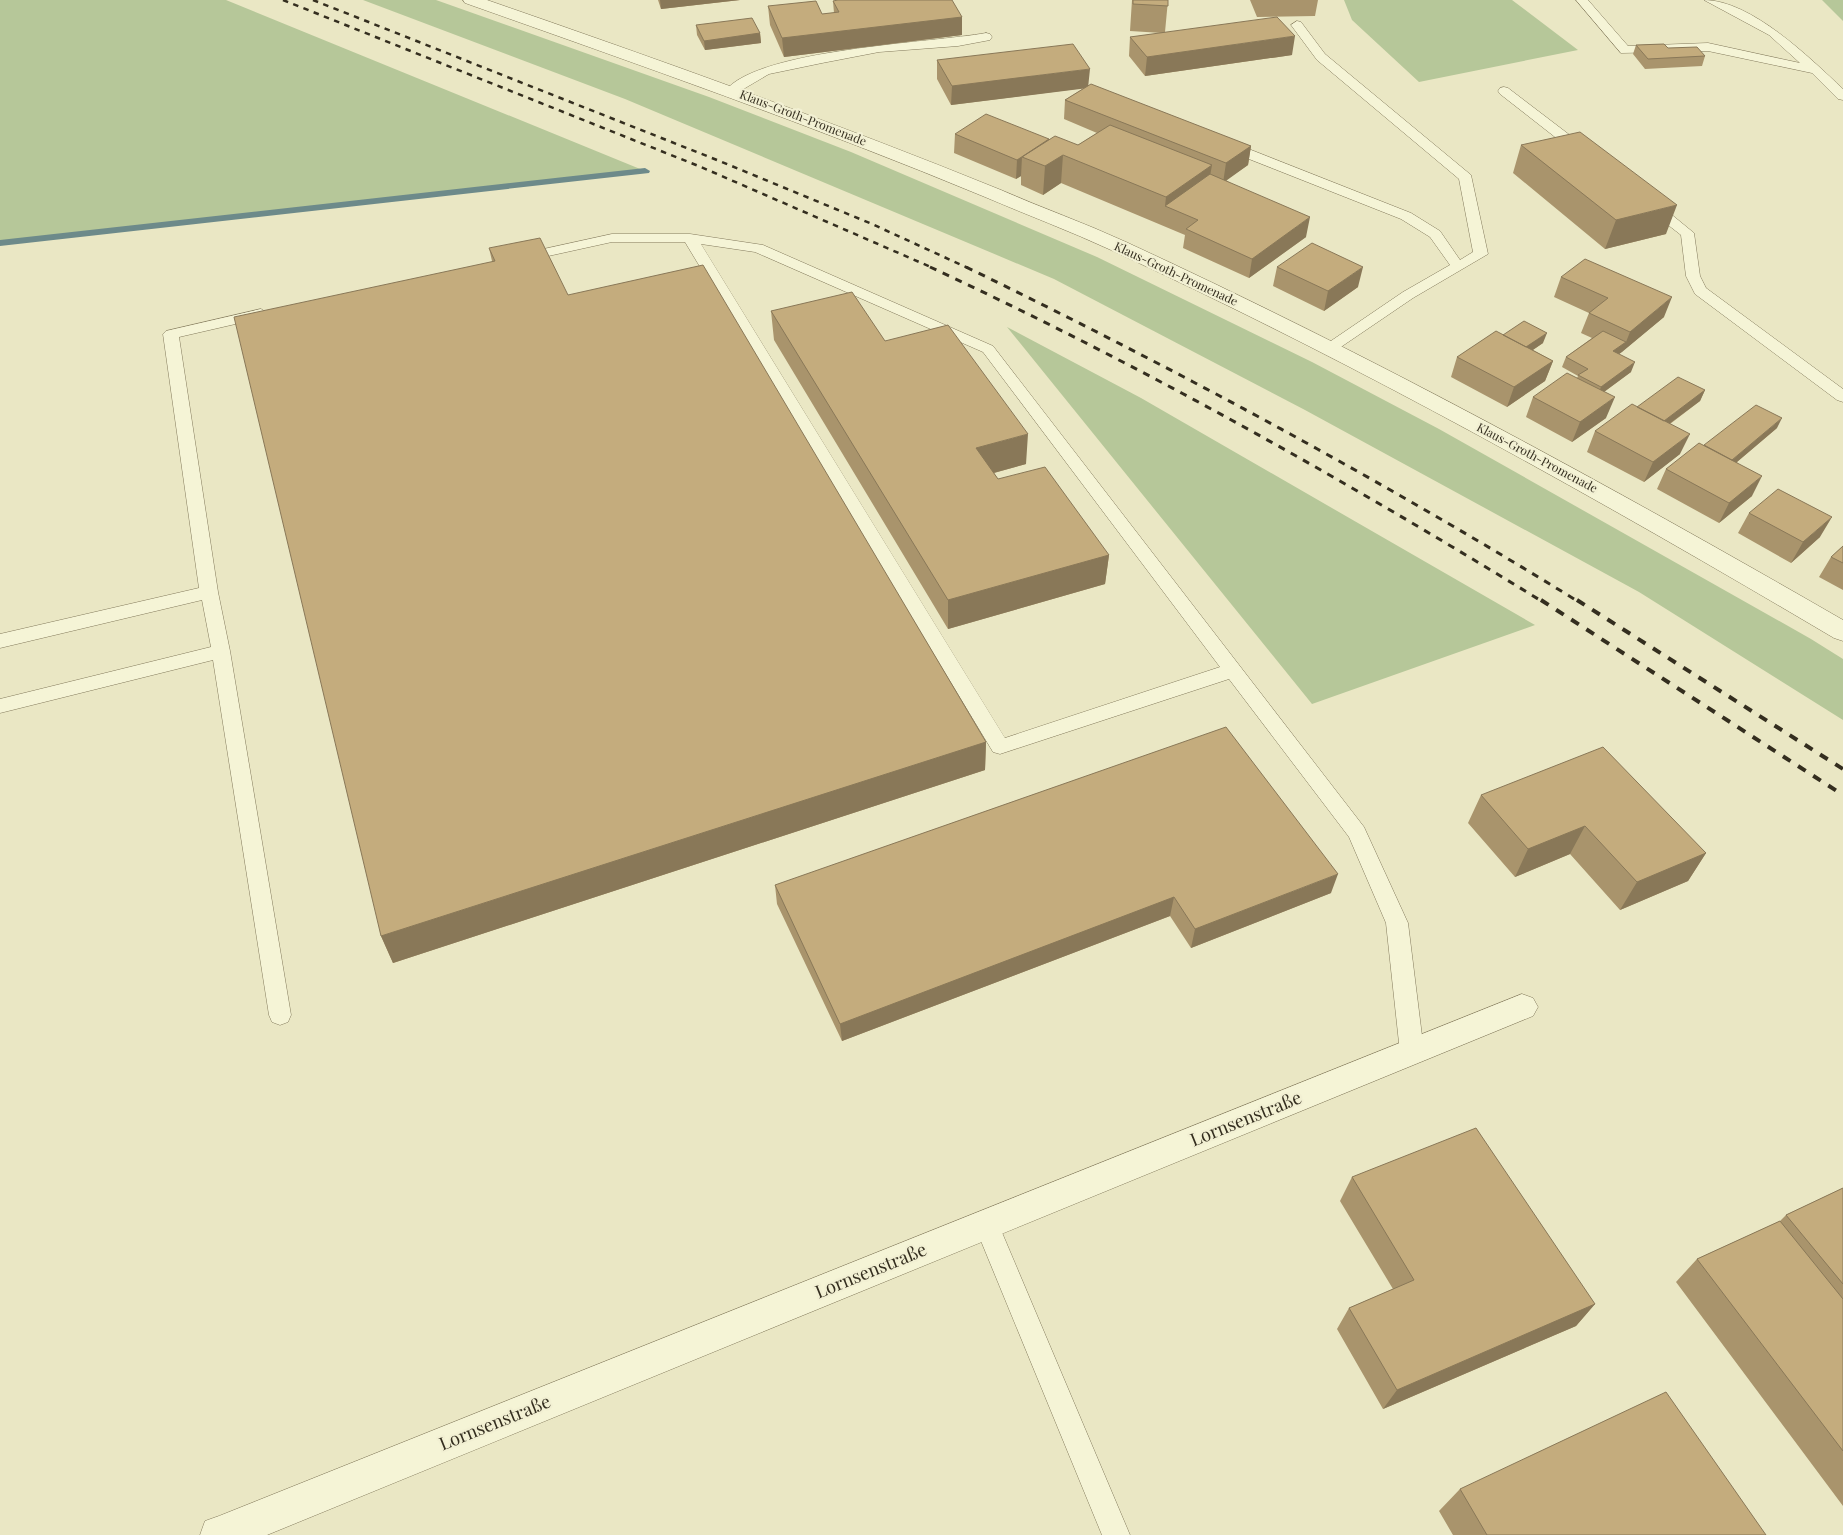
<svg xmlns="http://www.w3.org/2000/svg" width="1843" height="1535" viewBox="0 0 1843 1535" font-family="'Playfair Display',serif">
	<rect width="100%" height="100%" fill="#eae7c4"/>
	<!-- green -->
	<path fill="#b6c799" d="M0,0H226L645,171L200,219L0,243Z
		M363,0H436L709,97L851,152L1097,257L1312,362L1439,429L1811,639L1843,659V720L1639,592L1305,410L1054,279L625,99Z
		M1344,0H1512L1578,50L1419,82L1352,20Z
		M1822,0H1843V21Z
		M1007,327L1141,398L1535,625L1312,704Z"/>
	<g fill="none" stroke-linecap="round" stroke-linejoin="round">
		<!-- stream -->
		<path fill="#6d8a8a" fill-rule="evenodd" d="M645,168L650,171L649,173L0,246V240Z"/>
		<defs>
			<path id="lane" d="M1576,0H1588L1628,46L1708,43L1800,63L1769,35L1704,0C1751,0 1810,58 1843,89V100L1838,99L1812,73L1708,51L1621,53Z
				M1297,21L1301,22L1325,54L1471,175L1488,254L1413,298L1335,351L1330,353L1322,348L1325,345L1403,292L1450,265L1430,237L1401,219L1221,148L1219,145L1221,142H1231L1411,213L1440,231L1460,260L1473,252L1459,179L1317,60L1291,25Z
				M986,33L990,34L992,37L990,40L958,46L879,52L822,63L769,74L735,94H727L725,91C758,49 931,43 986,33Z
				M1504,87L1508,88L1588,149L1590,152L1588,155H1578L1500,94L1498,91L1500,88Z
				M1650,200L1655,201L1694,233L1700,276L1706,288L1843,389V402L1837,400L1695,294L1686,276L1681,235L1645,207L1643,204L1645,201Z
				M612,234H690L763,245L993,346L1364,827L1408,923L1424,1052L1420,1059L1412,1062L1404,1059L1400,1052L1386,923L1349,837L1229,679L1000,754L993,752L685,242H612L521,262L514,258L521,254ZM701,244L755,252L983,352L1220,667L1005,738Z
				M261,309L269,314L266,317L179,337L218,592L230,651L291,1015L288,1022L280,1025L272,1022L269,1015L213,660L0,713V699L211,647L202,600L0,648V634L199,588L163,334L166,331Z
				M986,1212L995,1216L1130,1535H1102L974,1224L977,1216Z"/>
			<path id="street" d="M463,0H487C660,60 831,121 1001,190C1042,208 1085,223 1126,242C1371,355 1609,485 1843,620V641L1834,638C1599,499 1360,365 1111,250C1070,231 1027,215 985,197C814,126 640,65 465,3Z
				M1522,994L1533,998L1538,1007L1533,1016L267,1535H200L205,1521L219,1516Z"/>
		</defs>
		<!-- lane casing -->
		<use href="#lane" stroke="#837a5c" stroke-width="1"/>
		<!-- street casing -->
		<use href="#street" stroke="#837a5c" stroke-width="1"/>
		<!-- lane -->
		<use href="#lane" fill="#f5f4d6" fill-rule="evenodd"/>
		<!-- street -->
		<use href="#street" fill="#f5f4d6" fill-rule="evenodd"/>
		<!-- rail-far2 -->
		<path stroke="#342e1f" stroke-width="2.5" stroke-dasharray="5.5 5.5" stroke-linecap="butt" d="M283,0L701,167L933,268
			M313,0L722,162L872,224L968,268"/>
		<!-- rail-far1 -->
		<path stroke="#342e1f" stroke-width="3" stroke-dasharray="7 7" stroke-linecap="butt" d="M930,267C1141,365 1345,480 1543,602
			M966,267C1176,369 1380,479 1579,602"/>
		<!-- rail -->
		<path stroke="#342e1f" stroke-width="4" stroke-dasharray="9 9" stroke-linecap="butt" d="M1541,600L1843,795
			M1577,600L1843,769"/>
	</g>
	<!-- wall -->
	<path fill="#a9946c" d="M658,0H740L661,9Z
		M1132,0H1168L1165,32L1292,55L1145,76L1129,56L1130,37L1162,33L1130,31Z
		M1250,0H1318L1315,16L1257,17Z
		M833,1L962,17V35L784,57L770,25L768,6L822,14L834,13Z
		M696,25L760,33L761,43L705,50L697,35Z
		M1636,45L1668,48L1705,56L1702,66L1645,69L1633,54Z
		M937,60L1088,86L1251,146L1248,165L1226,180L1306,237L1249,278L1183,248L1185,235L1061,183L1043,195L1021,185V176L1016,179L954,153L955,134L1049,139L1048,140L1078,145L1097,133L1064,119L1065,100L1084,88L951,105L937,79Z
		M1521,145L1666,234L1605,249L1513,173Z
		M489,248L568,295L986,742L985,770L393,963L381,936L492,261Z
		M1277,267L1358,287L1324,311L1273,286Z
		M1561,277L1664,317L1619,354L1631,372L1604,392L1606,418L1572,442L1526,417L1533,397L1577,378L1578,376L1562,367L1566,357L1592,338L1581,333L1589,313L1554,297Z
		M771,311L885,341L1026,464L994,473L998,479L1109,555L1105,584L948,629L774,340Z
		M1503,335L1543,343L1533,350L1553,361L1545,381L1507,407L1451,377L1457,357Z
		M1705,390L1700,401L1670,424L1680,454L1644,482L1587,452L1595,431L1637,407Z
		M1777,428L1737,462L1752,496L1719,523L1657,489L1666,469L1704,445Z
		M1749,513L1820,537L1791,563L1738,533Z
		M1843,546V590L1819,577L1831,557Z
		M1481,795L1706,853L1688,881L1620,910L1570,854L1515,877L1468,823Z
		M775,885L1331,893L1191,948L1170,916L842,1041L777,904Z
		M1352,1177L1595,1304L1576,1326L1383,1409L1337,1329L1349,1308L1393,1289L1340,1201Z
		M1843,1188V1506L1676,1282L1697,1259L1780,1221L1786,1215Z
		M1460,1489L1766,1535H1453L1439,1511Z"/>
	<!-- shaded-wall -->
	<path fill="#897858" d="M660,0H740L661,9Z
		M962,17V35L784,57L782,38Z
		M760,33L761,43L705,50L704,41Z
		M1295,36L1292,55L1145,76L1147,57Z
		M1090,69L1088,88L951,105L952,86Z
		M1049,139L1047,159L1022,157L1021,176L1016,179L1017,160Z
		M1251,146L1248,165L1223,183L1226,163Z
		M1063,155L1061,183L1043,195L1045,166Z
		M1212,165L1207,193L1165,206L1166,197Z
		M1677,205L1666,234L1605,249L1616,220Z
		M1310,217L1306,237L1249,278L1252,259Z
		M1363,267L1358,287L1324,311L1328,291Z
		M1672,297L1664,317L1622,352L1609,361L1613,351L1626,342L1630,332Z
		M1547,333L1543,343L1513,363L1516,353Z
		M1553,361L1545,381L1507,407L1514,387Z
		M1635,362L1631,372L1597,397L1601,387Z
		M1705,390L1700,401L1650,438L1655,428Z
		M1615,397L1606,418L1572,442L1580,422Z
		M1782,418L1777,428L1718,478L1723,468Z
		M1028,434L1026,464L975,478L976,448Z
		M1690,434L1680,454L1644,482L1653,462Z
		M1762,476L1752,496L1719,523L1729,503Z
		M1832,517L1820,537L1791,563L1803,542Z
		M1109,555L1105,584L948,629V600Z
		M986,742L985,770L393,963L381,936Z
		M1585,826L1570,854L1515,877L1528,849Z
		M1706,853L1688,881L1620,910L1637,882Z
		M1338,874L1331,893L1191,948L1195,929Z
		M1174,897L1170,916L842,1041L840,1024Z
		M1595,1304L1576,1326L1383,1409L1397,1390Z"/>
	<!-- building -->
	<path fill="#c4ac7d" stroke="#897858" d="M838,0H952L962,17L782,38L768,6L816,1L822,14L839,12L833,1Z
		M1133,0H1168V6L1133,4Z
		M1277,17L1295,36L1147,57L1130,37Z
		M752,18L760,33L704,41L696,25Z
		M1073,44L1090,69L952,86L937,60Z
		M1664,44L1668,48L1697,47L1705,56L1648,59L1636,45Z
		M1091,84L1251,146L1226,163L1065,100Z
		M986,114L1049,139L1017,160L955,134Z
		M1110,125L1212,165L1166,197L1063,155L1045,166L1022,157L1055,136L1078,145Z
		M1580,132L1677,205L1616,220L1521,145Z
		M1210,174L1310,217L1252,259L1186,229L1198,220L1165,206Z
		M540,238L568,295L703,265L986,742L381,936L234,317L495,261L489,248Z
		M1312,243L1363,267L1328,291L1277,267Z
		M1585,259L1672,297L1630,332L1589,313L1608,298L1561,277Z
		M852,292L885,341L948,325L1028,434L976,448L998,479L1045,467L1109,555L948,600L771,311Z
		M1524,321L1547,333L1526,347L1503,335Z
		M1496,331L1553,361L1514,387L1457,357Z
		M1603,331L1626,342L1613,351L1635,362L1601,387L1578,375L1588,369L1566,357Z
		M1567,373L1615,397L1580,422L1533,397Z
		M1678,377L1705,390L1664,421L1637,407Z
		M1632,404L1690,434L1653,462L1595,431Z
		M1756,405L1782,418L1732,460L1704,445Z
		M1699,443L1762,476L1729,503L1666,469Z
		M1778,489L1832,517L1803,542L1749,513Z
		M1843,546V563L1831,557Z
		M1226,727L1338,874L1195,929L1174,897L840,1024L775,885Z
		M1603,747L1706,853L1637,882L1585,826L1528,849L1481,795Z
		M1476,1128L1595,1304L1397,1390L1349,1308L1414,1280L1352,1177Z
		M1843,1188V1284L1786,1215Z
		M1780,1221L1843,1299V1451L1697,1259Z
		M1666,1392L1766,1535H1487L1460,1489Z"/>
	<g text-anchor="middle" stroke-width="4.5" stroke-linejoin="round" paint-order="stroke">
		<!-- far-street labels -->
		<g font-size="12" fill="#342e1f" stroke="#f2f0d3">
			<text transform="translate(803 118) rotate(21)" y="4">Klaus-Groth-Promenade</text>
			<text transform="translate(1176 274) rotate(25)" y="4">Klaus-Groth-Promenade</text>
			<text transform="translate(1537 458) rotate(28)" y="4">Klaus-Groth-Promenade</text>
		</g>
		<!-- near-street labels -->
		<g font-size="18" fill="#342e1f" stroke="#f2f0d3">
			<text transform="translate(1246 1119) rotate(-22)" y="6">Lornsenstraße</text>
			<text transform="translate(871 1271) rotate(-22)" y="6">Lornsenstraße</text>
			<text transform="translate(495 1423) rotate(-22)" y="6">Lornsenstraße</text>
		</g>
	</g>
</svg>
